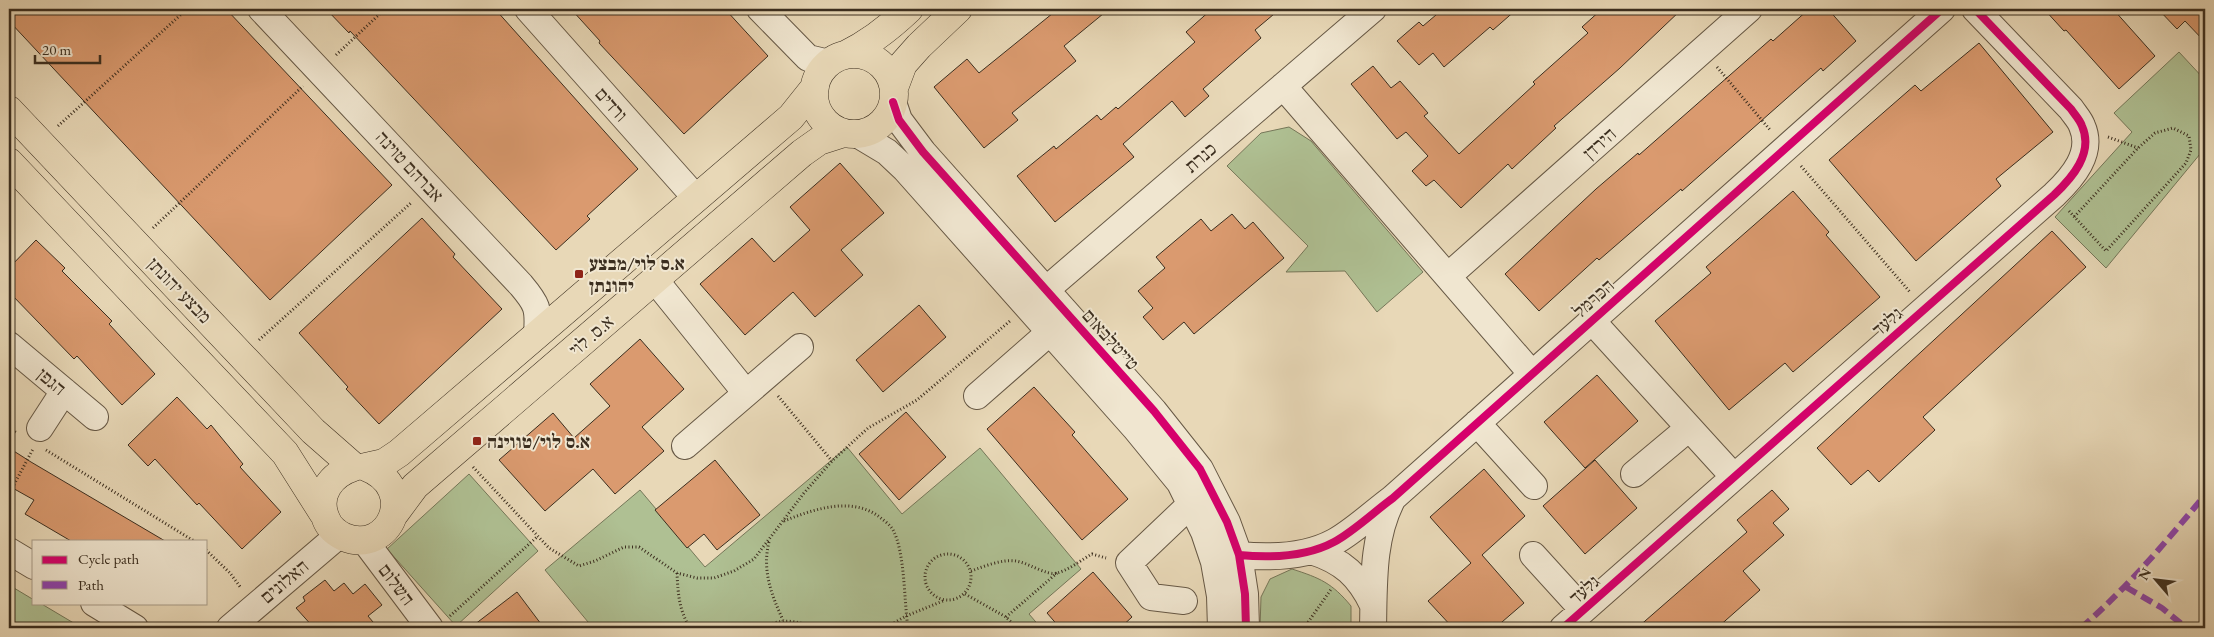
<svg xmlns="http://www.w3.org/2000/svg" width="2214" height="637" viewBox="0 0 2214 637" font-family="'EB Garamond','Frank Ruhl Libre',serif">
	<rect width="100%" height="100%" fill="#e8d8b7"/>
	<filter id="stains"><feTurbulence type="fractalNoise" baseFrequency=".004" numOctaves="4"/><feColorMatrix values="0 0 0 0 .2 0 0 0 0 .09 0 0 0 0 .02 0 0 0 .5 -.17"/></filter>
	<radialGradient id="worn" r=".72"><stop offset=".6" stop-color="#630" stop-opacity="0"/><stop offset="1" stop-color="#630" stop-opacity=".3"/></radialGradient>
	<!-- green -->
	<path fill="#afc093" stroke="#757759" d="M2179,52L2205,80V148L2106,268L2055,217L2132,132L2114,113Z
		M1289,127L1311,141L1423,272L1377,312L1345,271L1286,272L1308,246L1227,166L1261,133Z
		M847,447L902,514L980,448L1081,569L1029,614L1041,628H593L545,570L640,490L705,567Z
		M469,474L538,551L456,626L387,549Z
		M1292,569C1320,578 1332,583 1351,606V628H1260L1261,597L1270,579Z
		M9,585L34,600V603H40L82,628H9Z"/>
	<!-- building -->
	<path fill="#da9a6f" stroke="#3b2e1f" d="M9,9H226L392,185L270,300L9,21Z
		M326,9H495L638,169L587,216L590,219L556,250L350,31L349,33Z
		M571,9H725L768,56L684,134L599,43L600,41Z
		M1058,9H1109L1064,46L1076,61L1012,113L1018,120L984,148L934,87L967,59L979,73Z
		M1212,9H1280L1255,30L1261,38L1203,89L1209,96L1185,117L1172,101L1123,144L1134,157L1055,222L1017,176L1054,146L1056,149L1097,115L1101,120L1116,107L1118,109L1195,42L1186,32Z
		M1443,9H1517L1493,30L1490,27L1444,67L1433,53L1419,65L1397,41L1419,22L1423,26Z
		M1602,9H1682L1620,68L1554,126L1556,128L1512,169L1508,164L1461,208L1434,180L1426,186L1412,171L1428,156L1406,132L1397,139L1351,84L1373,66L1391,88L1400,81L1428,113L1424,116L1459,154L1535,84L1533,82L1588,33L1582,27Z
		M1809,9H1828L1856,41L1823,71L1821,68L1682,191L1681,189L1599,260L1597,258L1539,311L1505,274L1596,189L1638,153L1639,155L1771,39L1773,41Z
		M2044,9H2113L2155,56L2119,89L2066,30L2064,31Z
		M2158,9H2205V42L2185,21L2177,29Z
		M1979,43L2053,132L1996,179L2001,186L1916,261L1829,160L1915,85L1921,91Z
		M840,163L884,213L841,250L863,275L815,317L793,292L745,335L700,284L752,238L774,262L810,230L790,207Z
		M1793,191L1829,232L1826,235L1880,297L1793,372L1785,363L1729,410L1655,321L1711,273L1706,267Z
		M1232,214L1245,229L1253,222L1284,258L1194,334L1184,322L1163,340L1143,317L1153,308L1138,291L1165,268L1156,257L1201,219L1211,231Z
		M422,218L455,254L453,257L502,309L379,424L346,389L348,387L299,333Z
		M2052,231L2086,267L1923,417L1935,430L1879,482L1868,470L1851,485L1817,448Z
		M36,240L65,268L62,271L112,321L109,324L155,374L122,405L77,356L74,359L9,292V268Z
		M919,305L946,337L883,392L856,360Z
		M640,339L684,389L642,427L664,451L615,494L593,469L545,511L499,460L553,413L574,438L610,406L590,384Z
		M1597,375L1638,421L1585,468L1544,422Z
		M1034,387L1075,432L1072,435L1128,499L1082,540L987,429Z
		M177,397L207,429L211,425L243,464L240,467L281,512L242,549L199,503L197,505L155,459L148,466L128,445Z
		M906,412L946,457L899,500L859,454Z
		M9,448L31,462L165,541H71L25,514L34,500L9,486Z
		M715,460L760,515L717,550L704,534L687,548L655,510Z
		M1595,460L1637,508L1585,554L1543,506Z
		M1484,469L1525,516L1482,555L1524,603L1495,628H1453L1428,601L1471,563L1430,517Z
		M1772,490L1789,509L1773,523L1784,535L1743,571L1760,590L1717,628H1637L1747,532L1737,520Z
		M1093,572L1132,617L1120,628H1060L1047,613Z
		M325,580L334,591L344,583L353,594L365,584L382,605L368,616L378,628H314L296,608L305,601L303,597Z
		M517,592L544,628H470Z"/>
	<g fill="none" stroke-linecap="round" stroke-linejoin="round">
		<defs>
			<path id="minor" d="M261,9L521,285C537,304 539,308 537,334
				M528,9L696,198
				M760,9L808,58L829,63
				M1283,86L1532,374
				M893,102L899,120L923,152L1154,411L1200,469L1227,522L1239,555L1245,594L1246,628
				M857,134L887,152L905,169L1135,428L1180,483L1204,532L1214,562L1220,596L1221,628
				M1448,276L1749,9
				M655,280L746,393
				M1033,301L1373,9
				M1592,321L1734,477
				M9,345L95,417
				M977,396L1050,332
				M1477,423L1534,486
				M40,428L64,391
				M685,446L800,347
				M1634,474L1689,428
				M364,540L430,628
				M9,551L34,566
				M1311,551C1343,561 1359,576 1373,605
				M1239,555C1270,558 1306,557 1334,542C1353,532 1375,511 1393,498L1942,9
				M1533,555L1583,610
				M1184,601L1151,597L1129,563L1191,504
				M94,603L135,628
				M230,628L339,535
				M1373,628C1374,584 1372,537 1393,498
				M1563,628L2054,195C2072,178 2094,153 2082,126C2080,120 2075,115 2071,109L1975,9"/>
			<path id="major" d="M814 94a40 40 0 1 1 80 0a40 40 0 1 1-80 0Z
				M845,55C870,43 889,28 909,9
				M894,88L903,64L919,46L958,9
				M9,110L313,431L354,467
				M9,162L285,453L323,513
				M354,467C332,474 315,494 326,519C329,527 336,533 344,537C390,556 420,488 366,467
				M366,467L384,463L399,453L791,117L815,87
				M395,513L415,486L802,153L819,141L844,133"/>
		</defs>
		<!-- minor casing -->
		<use href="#minor" stroke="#665845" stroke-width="28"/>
		<!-- major casing -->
		<use href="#major" stroke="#3b2e1f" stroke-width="29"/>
		<!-- path -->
		<path stroke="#3b2e1f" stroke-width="3" stroke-dasharray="1 2.5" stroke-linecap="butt" d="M336,55L385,9
			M1717,67L1771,131
			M58,126L187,9
			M2108,137L2138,148
			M1801,166L1910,292
			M2069,211L2106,251L2186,163L2191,150L2189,136L2173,128L2155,133L2138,148L2074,217
			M153,228L303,86
			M259,340L412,202
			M778,396L832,461
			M9,428L17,433
			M46,450L194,541
			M473,467L549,548L579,566L595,561L624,547H639L677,573L697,578H714L734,571L754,559L804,493L832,461L868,428L917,400L1010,321
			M9,494L33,449
			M784,521C814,509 854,495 882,519C886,522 891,526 893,530C905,552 904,601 908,628
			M769,542C762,570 771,594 783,620
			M206,550L230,573L241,588
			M925 577a23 23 0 1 1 46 0a23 23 0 1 1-46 0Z
			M971,571C985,566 1002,559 1016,561C1029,563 1047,576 1057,573C1069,570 1081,560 1092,554L1106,558
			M677,573C678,594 679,610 690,628
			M965,594L1006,617L1017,628
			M450,616L538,536
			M1006,617L1057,573
			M763,628C779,618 797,620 813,628
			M885,628L906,616L943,601
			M1304,628L1332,588"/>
		<!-- minor -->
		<use href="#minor" stroke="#f0e6d0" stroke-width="26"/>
		<!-- major -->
		<use href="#major" stroke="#e8d8b7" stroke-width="28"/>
		<!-- quiet -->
		<path stroke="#8e44ad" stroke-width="6" stroke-dasharray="12 6" stroke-linecap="butt" d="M2126,587L2162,608L2184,626L2194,628
			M2081,628C2127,588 2166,542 2205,495"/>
		<defs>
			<path id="cycleway" d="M893,102L899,120L923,152L1154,411L1200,469L1227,522L1239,555L1245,594L1246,628
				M1239,555C1270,558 1306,557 1334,542C1353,532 1375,511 1393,498L1942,9
				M1563,628L2054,195C2072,178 2094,153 2082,126C2080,120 2075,115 2071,109L1975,9"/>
		</defs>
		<!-- cycleway casing -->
		<use href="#cycleway" stroke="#f0e6d0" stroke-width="11"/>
		<!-- cycleway -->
		<use href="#cycleway" stroke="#d6006c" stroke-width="8"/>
	</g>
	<!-- markers -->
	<g fill="#8f2418" stroke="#f0e6d0" stroke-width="2">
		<rect x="574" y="269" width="10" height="10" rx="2.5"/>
		<rect x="472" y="436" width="10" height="10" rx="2.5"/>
	</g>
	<g text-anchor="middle" stroke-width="4" stroke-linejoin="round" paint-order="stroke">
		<!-- street labels -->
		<g font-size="19" fill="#3b2e1f" stroke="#f0e6d0">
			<text transform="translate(612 104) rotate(48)" y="7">ורדים</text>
			<text transform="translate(1599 143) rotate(-42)" y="7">הירדן</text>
			<text transform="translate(1200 157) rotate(-41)" y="7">כנרת</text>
			<text transform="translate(410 166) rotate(47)" y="7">אברהם טוינה</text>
			<text transform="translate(180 290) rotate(46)" y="7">מבצע יהונתן</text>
			<text transform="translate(1593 298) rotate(-42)" y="7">הכרמל</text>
			<text transform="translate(1887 321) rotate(-41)" y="7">גלעד</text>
			<text transform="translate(591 335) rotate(-41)" y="7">א.ס. לוי</text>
			<text transform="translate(1111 339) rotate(48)" y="7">טייטלבאום</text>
			<text transform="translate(52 381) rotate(40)" y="7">הגפן</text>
			<text transform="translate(284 581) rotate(-40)" y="7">האלונים</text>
			<text transform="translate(397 584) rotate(53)" y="7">השלום</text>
			<text transform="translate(1584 589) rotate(-42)" y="7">גלעד</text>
		</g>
		<!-- poi labels -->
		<g font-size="19" font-weight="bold" fill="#3b2e1f" stroke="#f0e6d0" text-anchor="start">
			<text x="589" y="270">א.ס לוי/מבצע<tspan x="589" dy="22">יהונתן</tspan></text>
			<text x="487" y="448">א.ס לוי/טווינה</text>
		</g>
	</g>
	<!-- margin -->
	<rect width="2214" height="637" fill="none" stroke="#e8d8b7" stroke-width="30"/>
	<rect x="10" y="10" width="2194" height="617" fill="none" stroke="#3b2e1f" stroke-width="2.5"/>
	<rect x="15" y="15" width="2184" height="607" fill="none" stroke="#3b2e1f"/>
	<!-- legend -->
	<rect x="32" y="540" width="175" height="65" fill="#f0e6d0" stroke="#a89c89"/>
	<rect x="42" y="556" width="25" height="8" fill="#d6006c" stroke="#a89c89"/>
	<text x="78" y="564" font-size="15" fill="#3b2e1f">Cycle path</text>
	<rect x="42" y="581" width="25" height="8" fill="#8e44ad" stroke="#a89c89"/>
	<text x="78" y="590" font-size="15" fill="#3b2e1f">Path</text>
	<!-- north arrow -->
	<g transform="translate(2156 580) rotate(298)" stroke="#f0e6d0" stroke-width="4" paint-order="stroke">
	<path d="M0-4L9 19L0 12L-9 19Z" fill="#3b2e1f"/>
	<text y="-8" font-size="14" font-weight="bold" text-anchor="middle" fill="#3b2e1f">N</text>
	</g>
	<!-- scale -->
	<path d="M35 55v8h65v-8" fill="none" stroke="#3b2e1f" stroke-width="2.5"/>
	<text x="42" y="55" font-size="15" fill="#3b2e1f" stroke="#f0e6d0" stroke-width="4" paint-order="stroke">20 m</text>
	<rect width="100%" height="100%" filter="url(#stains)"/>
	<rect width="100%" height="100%" fill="url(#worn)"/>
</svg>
